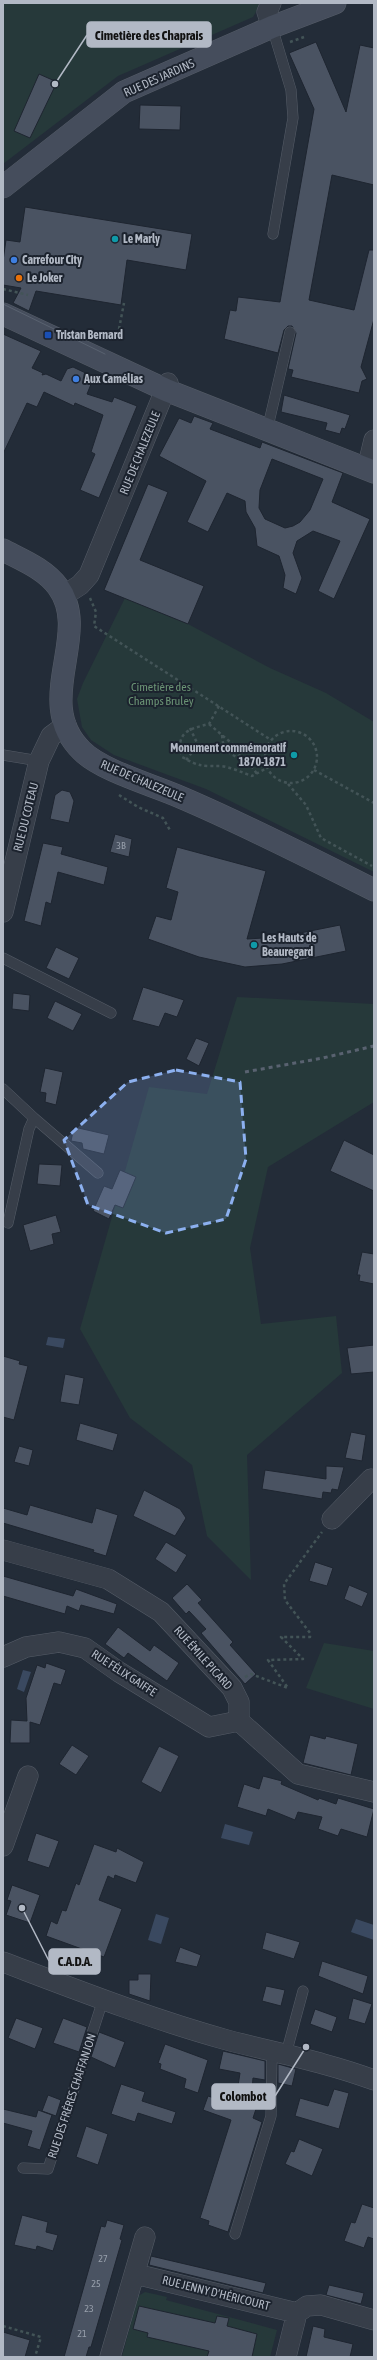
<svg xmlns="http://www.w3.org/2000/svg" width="377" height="2360" viewBox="0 0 377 2360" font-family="'Asap Condensed',sans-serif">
	<rect width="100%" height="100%" fill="#232c38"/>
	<!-- green -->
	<path fill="#26393a" d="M3,3H261L253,17L118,76L3,164Z
		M125,598L188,624L270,668L326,693L374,722V872L206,789L114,755L91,740L82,727L77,699L83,683Z
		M237,997L374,1004V1102L268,1167L250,1248L261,1324L336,1316L342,1373L247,1455L251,1580L207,1536L192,1465L130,1418L80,1329L149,1087L207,1094Z
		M324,1643L374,1651V1709L306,1688Z
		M145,2292L167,2297L166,2300L277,2330L270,2357H122L138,2296Z"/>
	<!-- water -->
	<path fill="#3a4960" d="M48,1337L65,1339L63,1348L46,1345Z
		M23,1670L31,1672L24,1692L17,1689Z
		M225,1824L253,1832L249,1845L221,1838Z
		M156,1914L169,1918L161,1944L148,1940Z
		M356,1919L374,1925V1940L351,1932Z"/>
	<!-- building -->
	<path fill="#4a5362" stroke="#1e2530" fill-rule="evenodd" d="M316,42L346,112L360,45L374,48V185L332,175L309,300L354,310L369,250H374V319L361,367L367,379L362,381L359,393L291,377L293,370L288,369L296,333L292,326H288L284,330L278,353L224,339L230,310L236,311L238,297L280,302L314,109L289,53Z
		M39,74L57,82L30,138L14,131Z
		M140,105L181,106L180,130L139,129Z
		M25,207L192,234L186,270L127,260L121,305L36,291L29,311L13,303L21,288L3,285V261L6,240L20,242Z
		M3,334L41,351L32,368L43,373L42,375L46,374L61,381L67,369L73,367L94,377L87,394L112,402L114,397L137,406L99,498L80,490L95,454L91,452L103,415L75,403L74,406L44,392L37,407L27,403L3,454Z
		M284,395L350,415L345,429L342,428L340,434L325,430L327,423L281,412Z
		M194,416L213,423L210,429L260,448L262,442L343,473L332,502L370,519L334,599L318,591L340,541L313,531L297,541L293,553L302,578L296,594L283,588L285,575L279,556L257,546L255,528L246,512L245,501L227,493L208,532L187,522L206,481L159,456L179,418L191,423ZM272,459L323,479L310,510L300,522L293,526L285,528L265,519L259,508L260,490Z
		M148,484L168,492L140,560L204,586L188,624L104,590Z
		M62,790L70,792L74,801L69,823L50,819L55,795Z
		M115,834L132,839L129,857L110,852Z
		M43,843L63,847L61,854L108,867L104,885L58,872L51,904L46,902L41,926L24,921Z
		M177,847L266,871L247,939L280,937L340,925L346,951L282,964L245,967L199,957L148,939L156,916L171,920L178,892L166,888Z
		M56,947L79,958L69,979L46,968Z
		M143,987L184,1000L177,1017L165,1013L159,1027L132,1020Z
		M13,993L30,995L29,1011L12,1009Z
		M55,1001L82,1014L73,1031L47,1018Z
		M196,1038L209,1043L199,1066L186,1059Z
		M45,1068L63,1072L56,1105L45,1102L46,1093L40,1092Z
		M74,1127L109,1135L104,1154L83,1149L82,1143L71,1141Z
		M344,1140L374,1155V1191L330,1171Z
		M39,1164L62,1165L60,1186L37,1184Z
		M120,1170L136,1177L123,1208L115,1205L109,1219L93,1211L104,1186L112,1189Z
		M56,1215L61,1232L52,1234L54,1244L30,1251L23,1225Z
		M362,1252L374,1254V1284L359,1281L360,1275H357Z
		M374,1345V1372L351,1374L347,1348Z
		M3,1356L20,1361L19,1364L28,1366L14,1420L3,1417Z
		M65,1374L84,1378L79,1405L60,1402Z
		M80,1423L118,1434L113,1451L76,1440Z
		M351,1432L366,1435L362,1461L345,1458Z
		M19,1446L33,1450L29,1466L14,1462Z
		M326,1466L344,1467L338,1490L332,1489L331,1493L323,1492L322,1499L262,1489L265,1470L326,1479Z
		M144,1490L180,1509L186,1518L175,1536L133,1516Z
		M30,1505L92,1523L96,1508L118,1515L106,1556L93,1552L94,1550L3,1523V1508L27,1515Z
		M166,1542L187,1555L176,1573L155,1559Z
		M315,1562L333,1568L327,1586L309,1581Z
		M3,1576L73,1596L76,1589L117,1604L114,1614L81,1605L79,1611L67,1606L65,1614L3,1596Z
		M187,1584L202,1600L198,1603L233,1642L230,1645L256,1674L245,1684L201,1633L206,1629L189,1611L186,1614L172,1598Z
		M349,1585L368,1593L362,1607L344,1599Z
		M118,1627L150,1651L154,1645L179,1663L167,1681L128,1653L124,1658L105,1644Z
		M46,1663L66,1670L61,1685L54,1683L40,1725L30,1722V1743H10L11,1720L27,1721L26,1698L37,1665L45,1668Z
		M310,1735L325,1739L326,1736L358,1744L351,1775L303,1763Z
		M72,1745L89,1756L76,1775L59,1764Z
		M159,1746L179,1756L161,1793L141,1782Z
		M263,1776L282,1781L281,1784L318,1800L319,1798L336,1804L338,1798L374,1809L367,1837L341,1829L338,1836L318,1829L322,1817L298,1812L295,1820L268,1809L266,1816L237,1807L244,1784L259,1789Z
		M36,1833L59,1841L49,1868L27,1861Z
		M94,1844L116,1852L117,1848L144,1862L136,1883L115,1875L114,1879L108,1876L99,1900L122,1909L104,1957L46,1936L51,1921L57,1924L62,1910L66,1911L76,1883L79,1885Z
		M12,1885L40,1895L30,1923L6,1915L11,1901L7,1900Z
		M266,1932L300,1942L294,1959L262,1949Z
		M180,1947L201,1955L197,1967L175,1962Z
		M322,1961L368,1976L363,1994L318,1976Z
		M138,1974H151L150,2001L129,1994V1980H138Z
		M266,1986L285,1990L281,2006L262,2001Z
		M353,1998L372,2004L365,2024L348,2019Z
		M315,2009L337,2017L332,2032L310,2024Z
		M16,2018L43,2028L35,2049L8,2038Z
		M63,2018L87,2027L79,2052L53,2043Z
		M99,2032L125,2042L115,2068L91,2057Z
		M165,2044L208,2060L198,2093L184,2088L186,2079L160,2069L161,2064L158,2063Z
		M223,2051L265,2061V2080L253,2078L251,2101L258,2103L253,2118L262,2122L228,2232L208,2225L209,2221L200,2218L231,2120L203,2110L208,2096L235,2105L240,2073L219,2069Z
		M278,2064L296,2069L292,2086L278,2083Z
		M121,2084L145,2092L142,2101L176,2112L172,2124L138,2113L135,2122L111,2114Z
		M334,2089L349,2093L339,2129L295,2116L300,2098L328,2106Z
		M48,2095L61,2100L56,2116L42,2111Z
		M3,2109L36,2117L38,2110L52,2115L40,2150L27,2146L32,2131L3,2123Z
		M86,2126L108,2134L98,2165L76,2157Z
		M299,2139L323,2149L312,2176L285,2164L291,2151L294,2152Z
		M362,2204L374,2208V2239L368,2237L364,2248L344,2241L351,2222L355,2223Z
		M22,2215L48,2222L46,2232L58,2235L53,2251L37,2246L36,2250L14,2245Z
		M107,2220L124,2225L120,2239L122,2240L91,2347H89L86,2357H64L101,2226L105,2227Z
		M151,2256L266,2283L263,2293L149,2265Z
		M329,2285L364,2293L361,2304L326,2295Z
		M139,2306L215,2323L217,2316L229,2318L227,2326L257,2334L252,2357H207L209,2351L147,2337L148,2333L133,2329Z
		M313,2326L325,2329L324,2337L353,2344L350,2357H306Z
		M3,2332L30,2340L25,2357H3Z"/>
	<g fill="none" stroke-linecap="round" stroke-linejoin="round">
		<defs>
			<path id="lane" d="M272,27L291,90L293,118L273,234
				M269,422L290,332
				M3,755L39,761
				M3,958L111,1013
				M3,1089L34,1118L29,1129L8,1223
				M34,1118L98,1173
				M286,2054L303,1991
				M23,2168L48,2169L103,2000
				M235,2234L271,2116L272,2051"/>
			<path id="street" d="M271,3L267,12L272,27
				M367,469L374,440
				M63,596L80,585L89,575L168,383
				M3,912L39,761L51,736L66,725
				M332,1519L371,1479
				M3,1550L108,1579L161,1612L232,1688L239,1702V1721
				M3,1657L26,1647L59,1642L85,1648L119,1672L209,1727L239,1721
				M239,1721L298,1774L374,1792
				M3,1846L28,1776
				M3,1962C77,1990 151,2019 227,2040C276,2053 326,2062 374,2080
				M135,2274L297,2313L307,2306L321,2305L374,2320
				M110,2357L145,2237
				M286,2357L297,2313"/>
			<path id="secondary" d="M3,187L124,92L272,27L335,3
				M3,314L166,390L374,472
				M3,550C22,560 45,569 58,587C93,634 31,702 82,751C102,771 153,785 180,797C246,825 310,858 374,890"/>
		</defs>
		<!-- lane casing -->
		<use href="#lane" stroke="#555c67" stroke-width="11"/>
		<!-- street casing -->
		<use href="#street" stroke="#555c67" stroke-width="21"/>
		<!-- secondary casing -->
		<use href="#secondary" stroke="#555c67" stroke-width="23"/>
		<!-- path -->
		<path stroke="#435457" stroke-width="2.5" stroke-dasharray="3 3" stroke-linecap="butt" d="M290,42L304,37
			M3,289L28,295
			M119,329L124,303
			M90,598L96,612L94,626L271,740
			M219,706L209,724C188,729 175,733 182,757C200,767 201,766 221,766C231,767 243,773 252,776L267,768
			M209,724L243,753L257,774
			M190,728L198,745
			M265 757a26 26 0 1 1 52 0a26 26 0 1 1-52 0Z
			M222,735C223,747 225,752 237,757L243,753
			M186,760L198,745L223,746
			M314,770L374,803
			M288,784L306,805L321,838L372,866
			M119,795L138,807L163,818L171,832
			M245,1677L251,1674L288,1688L268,1660L303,1659L281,1637H310V1633L285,1600L284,1584L322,1532
			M3,2326L41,2337L35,2357"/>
		<!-- lane -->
		<use href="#lane" stroke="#373e49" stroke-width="10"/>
		<!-- street -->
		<use href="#street" stroke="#373e49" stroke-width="20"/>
		<!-- secondary -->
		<use href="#secondary" stroke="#454d5c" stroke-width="22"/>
		<!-- tram -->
		<path stroke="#596270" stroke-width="1" d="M3,304L105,354"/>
		<!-- rail -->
		<path stroke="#596270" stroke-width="3" stroke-dasharray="4 4" stroke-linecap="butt" d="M245,1072L323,1058L374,1046"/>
	</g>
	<!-- marked area -->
	<path fill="#8cb0ef" fill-opacity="0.2" stroke="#8cb0ef" stroke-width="3" stroke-dasharray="8 5" stroke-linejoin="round" d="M176,1070L240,1082L246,1159L226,1219L166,1233L88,1205L64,1140L128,1082Z"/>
	<!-- markers -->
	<g fill="#0f9aa8" stroke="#1c232e" stroke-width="1.5">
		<circle cx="115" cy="239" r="4"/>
		<circle cx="294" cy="755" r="4"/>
		<circle cx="254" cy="945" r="4"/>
	</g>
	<g fill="#3f7fe0" stroke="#1c232e" stroke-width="1.5">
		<circle cx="14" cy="260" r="4"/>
		<circle cx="76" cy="379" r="4"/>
	</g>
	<circle fill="#e8710a" stroke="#1c232e" stroke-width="1.5" cx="19" cy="278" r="4"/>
	<rect fill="#1a4fb4" stroke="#1c232e" stroke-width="1.5" x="44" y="331" width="8" height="8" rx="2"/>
	<g text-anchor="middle" stroke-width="4" stroke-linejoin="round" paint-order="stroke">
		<!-- number labels -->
		<g font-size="10" fill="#98a0ac">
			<text x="121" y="849">3B</text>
			<text x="103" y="2262">27</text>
			<text x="96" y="2287">25</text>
			<text x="89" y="2312">23</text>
			<text x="82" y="2337">21</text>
		</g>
		<!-- street labels -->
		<g font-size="12" fill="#b2b9c5" stroke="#1c232e">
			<text transform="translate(159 78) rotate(-24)" y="4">RUE DES JARDINS</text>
			<text transform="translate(140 453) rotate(-68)" y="4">RUE DE CHALEZEULE</text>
			<text transform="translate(142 781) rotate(23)" y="4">RUE DE CHALEZEULE</text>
			<text transform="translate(26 817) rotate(-76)" y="4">RUE DU COTEAU</text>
			<text transform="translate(203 1658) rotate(48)" y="4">RUE ÉMILE PICARD</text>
			<text transform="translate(124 1673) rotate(33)" y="4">RUE FÉLIX GAIFFE</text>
			<text transform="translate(72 2096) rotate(-72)" y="4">RUE DES FRÈRES CHAFFANJON</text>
			<text transform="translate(216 2293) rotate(14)" y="4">RUE JENNY D'HÉRICOURT</text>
		</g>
		<!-- poi labels -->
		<g font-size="12" font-weight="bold" fill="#b2b9c5" stroke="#1c232e" text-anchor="start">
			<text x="123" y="243">Le Marly</text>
			<text x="22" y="264">Carrefour City</text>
			<text x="27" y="282">Le Joker</text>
			<text x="56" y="339">Tristan Bernard</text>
			<text x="84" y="383">Aux Camélias</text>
			<text x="286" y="752" text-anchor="end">Monument commémoratif<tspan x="286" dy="14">1870-1871</tspan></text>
			<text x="262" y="942">Les Hauts de<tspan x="262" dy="14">Beauregard</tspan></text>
		</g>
		<!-- park labels -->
		<g font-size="12" fill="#6b9475" stroke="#1c232e">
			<text x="161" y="691">Cimetière des<tspan x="161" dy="14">Champs Bruley</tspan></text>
		</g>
	</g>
	<!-- callouts -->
	<path fill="none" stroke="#b2b9c5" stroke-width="1.5" d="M55 84L87 35M22 1908L49 1961M306 2047L275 2096"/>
	<g fill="#b2b9c5" stroke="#1c232e" stroke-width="1.5">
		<circle cx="55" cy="84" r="4"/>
		<circle cx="22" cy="1908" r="4"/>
		<circle cx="306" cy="2047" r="4"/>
	</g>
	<g fill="#b2b9c5" stroke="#b2b9c5" stroke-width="1.5">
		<rect x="87" y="22" width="124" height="25" rx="4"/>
		<rect x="49" y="1949" width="51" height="25" rx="4"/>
		<rect x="212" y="2084" width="63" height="25" rx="4"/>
	</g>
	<g font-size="13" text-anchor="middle" font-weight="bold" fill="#111">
		<text x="149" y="40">Cimetière des Chaprais</text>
		<text x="75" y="1966">C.A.D.A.</text>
		<text x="243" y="2101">Colombot</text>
	</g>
	<!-- border -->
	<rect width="377" height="2360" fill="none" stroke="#b2b9c5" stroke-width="8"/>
</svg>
